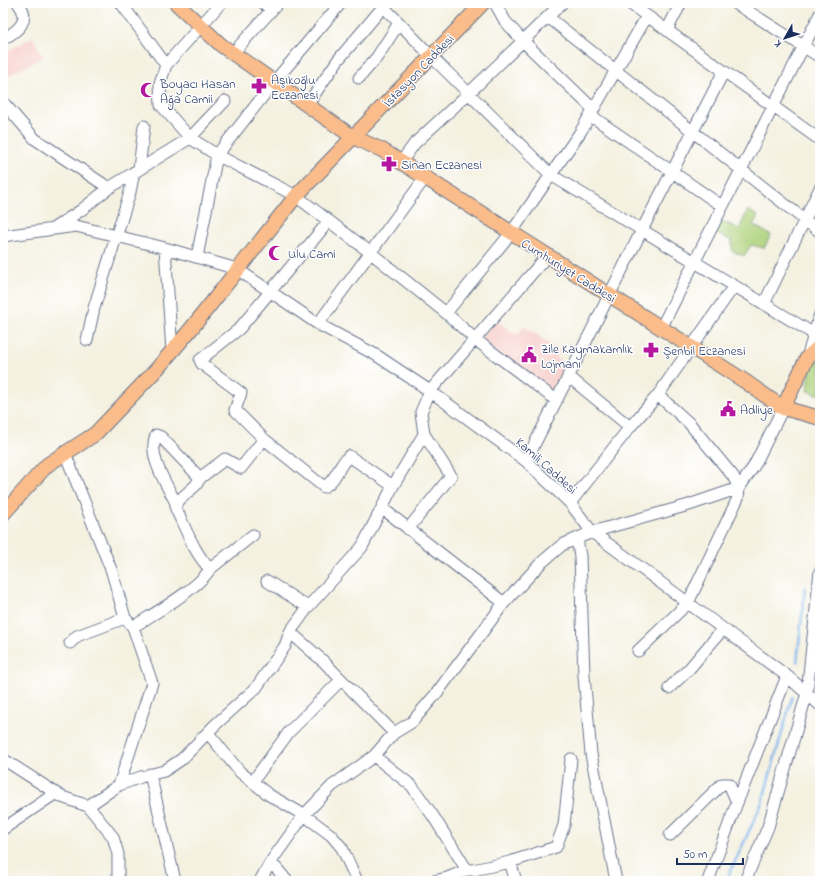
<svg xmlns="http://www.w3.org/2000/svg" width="823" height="884" viewBox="0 0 823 884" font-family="'Indie Flower',sans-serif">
	<rect width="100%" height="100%" fill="#fff"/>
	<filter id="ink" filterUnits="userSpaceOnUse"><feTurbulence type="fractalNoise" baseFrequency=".025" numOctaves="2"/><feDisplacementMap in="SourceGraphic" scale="8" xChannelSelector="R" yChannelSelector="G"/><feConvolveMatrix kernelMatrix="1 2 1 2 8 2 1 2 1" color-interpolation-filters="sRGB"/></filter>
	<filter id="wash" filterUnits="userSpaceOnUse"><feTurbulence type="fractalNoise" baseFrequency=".012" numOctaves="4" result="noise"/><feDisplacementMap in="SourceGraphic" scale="16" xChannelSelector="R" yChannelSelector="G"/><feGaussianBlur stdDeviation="0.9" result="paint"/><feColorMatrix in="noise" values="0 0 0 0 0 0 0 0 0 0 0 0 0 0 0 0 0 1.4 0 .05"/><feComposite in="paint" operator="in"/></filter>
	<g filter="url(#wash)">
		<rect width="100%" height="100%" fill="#f4f1e0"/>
		<!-- built -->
		<path fill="#f7d0cc" d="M33,37L43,57L4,78L3,53Z
			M495,320L517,335L524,326L560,351L556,358L569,367L556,396L480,339Z"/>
		<!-- green -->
		<path fill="#add17a" stroke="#64806c" d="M748,210L758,216L753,225L771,235L764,248L751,245L744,256L732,251V241L713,232L719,217L722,221L739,229Z
			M820,352V395L807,391L811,368Z"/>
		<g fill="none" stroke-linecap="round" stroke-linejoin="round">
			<!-- stream -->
			<path stroke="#7db4ec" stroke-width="2.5" d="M797,662L805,588
				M726,881L762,803L792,697"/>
		</g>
	</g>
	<g filter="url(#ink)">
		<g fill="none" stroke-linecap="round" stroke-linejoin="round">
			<defs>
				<path id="minor" d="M121,3L166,65
					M221,3L166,65L160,83L161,105L190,138L217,155L296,196L371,253L446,313L476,340L556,400
					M263,3L272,10
					M380,3L431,56L551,175L814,334
					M495,3L505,21L523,41L593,109
					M629,3L820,140
					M735,3L820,57
					M548,17L820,232
					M667,30L681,3
					M3,39C18,31 32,20 18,3
					M233,53L278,3
					M359,78L377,57L399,23
					M3,102L35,139L109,188
					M307,105L338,60L383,7
					M590,115L716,202L723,205
					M401,162L415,143L469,93L562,3
					M139,169L144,126
					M329,221L239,329L200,360L202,364L241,393L235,410L264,439L324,487C336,481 339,464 349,456L393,486
					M54,228L80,211L109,188L190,138L225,101
					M3,236L76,226L165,248L237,269L318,324L376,355L430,391L526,461L570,503L592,532L787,676L820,705
					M165,248L172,351
					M197,257L217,155L274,82L341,3
					M764,304L820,188
					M446,313L511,233L581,131L647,16
					M318,324L425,178
					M661,328L820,14
					M87,340L94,308L130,192L134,172
					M807,358L820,314
					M568,376L630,427
					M658,395L689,423L733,476L739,488
					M65,453L112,572L125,618L133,627L152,683L119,785
					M526,461L642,230L724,71
					M200,478L161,437L156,435C147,456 167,485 176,503V509C186,529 194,553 210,569
					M176,503L196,485L200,478L225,459L241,468L264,439
					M570,503L630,427L658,395L734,286
					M382,508L504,603
					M408,529L451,476L424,434
					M577,539L580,556L584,676L591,754L616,881
					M267,581L308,607
					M133,627C153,614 198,589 210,569L253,535
					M290,632L323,661L394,733
					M70,643L77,636L125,618
					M638,651L688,603L738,498L739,488L754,466L783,408
					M669,688L689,669L723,629
					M208,733L240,772L269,795L304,815L331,835L342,848L357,881
					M374,756L412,786L433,816L467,870
					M3,759L62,797L88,806L119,785L141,777L164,771L182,759L215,725L256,688L285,646L290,632L308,607L362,547L393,486L424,434L421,412L430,391L547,256
					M150,774L175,881
					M253,781L289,732L341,680
					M88,806L113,837L118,854V881
					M3,829L56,793
					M670,835L722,784H729L737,802
					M510,862L516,881
					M270,863L277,869L287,881
					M260,881L270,863L304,815L332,786L374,756L394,733L412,722L436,694L504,603L541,563L562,545L592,532L689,505L739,488
					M434,881L447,878L467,870H473L510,862L556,847L564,825L571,759
					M708,881L735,808L787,676
					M745,881L768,827L807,693L820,571"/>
				<path id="major" d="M176,3L221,45L353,137L382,150L746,382L783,408L820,418
					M783,408L807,358L820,346
					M3,514L47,465L95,434L156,370L191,329L296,196L483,3"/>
			</defs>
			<!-- minor casing -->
			<use href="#minor" stroke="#67738c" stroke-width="13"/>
			<!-- major casing -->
			<use href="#major" stroke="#67738c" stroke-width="16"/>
			<!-- minor -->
			<use href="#minor" stroke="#fff" stroke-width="11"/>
			<!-- major -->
			<use href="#major" stroke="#f9bc8a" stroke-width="14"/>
		</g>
	</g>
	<!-- icons -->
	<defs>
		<symbol id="pharmacy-bare" viewBox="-9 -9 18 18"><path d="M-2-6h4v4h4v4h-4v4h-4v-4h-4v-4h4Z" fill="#b5179e" stroke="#fff" stroke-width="2.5" paint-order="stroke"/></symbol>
		<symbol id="mosque-bare" viewBox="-9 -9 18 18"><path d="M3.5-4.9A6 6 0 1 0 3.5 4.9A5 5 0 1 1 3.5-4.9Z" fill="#b5179e" stroke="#fff" stroke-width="2.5" paint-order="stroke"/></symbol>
		<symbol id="civic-bare" viewBox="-9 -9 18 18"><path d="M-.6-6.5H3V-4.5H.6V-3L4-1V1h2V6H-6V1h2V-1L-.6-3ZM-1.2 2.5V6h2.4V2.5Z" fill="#b5179e" stroke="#fff" stroke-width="2.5" paint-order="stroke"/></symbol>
	</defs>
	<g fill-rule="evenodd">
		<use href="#pharmacy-bare" x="248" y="75" width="22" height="22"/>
		<use href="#mosque-bare" x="137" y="79" width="22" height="22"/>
		<use href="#pharmacy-bare" x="378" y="153" width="22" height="22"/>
		<use href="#mosque-bare" x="265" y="242" width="22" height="22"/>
		<use href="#pharmacy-bare" x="640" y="339" width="22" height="22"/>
		<use href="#civic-bare" x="518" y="344" width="22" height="22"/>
		<use href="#civic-bare" x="717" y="398" width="22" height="22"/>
	</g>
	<g text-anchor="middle" stroke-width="3" stroke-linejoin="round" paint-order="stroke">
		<!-- street labels -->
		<g font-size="13" fill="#1b2f5e" stroke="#fff">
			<text transform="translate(418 70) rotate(-46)" y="5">İstasyon Caddesi</text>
			<text transform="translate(569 270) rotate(32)" y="5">Cumhuriyet Caddesi</text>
			<text transform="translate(547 465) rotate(42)" y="5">Kamili Caddesi</text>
		</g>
		<!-- poi labels -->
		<g font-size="13" fill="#1b2f5e" stroke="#fff" text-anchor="start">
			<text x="271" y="84">Aşıkoğlu<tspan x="271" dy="15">Eczanesi</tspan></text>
			<text x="160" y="88">Boyacı Hasan<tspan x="160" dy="15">Ağa Camii</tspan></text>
			<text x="401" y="169">Sinan Eczanesi</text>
			<text x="288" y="258">Ulu Cami</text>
			<text x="541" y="353">Zile Kaymakamlık<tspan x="541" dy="15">Lojmanı</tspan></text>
			<text x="663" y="355">Şenbil Eczanesi</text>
			<text x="740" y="414">Adliye</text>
		</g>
	</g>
	<!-- margin -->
	<rect width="823" height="884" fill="none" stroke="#fff" stroke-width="16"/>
	<!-- north arrow -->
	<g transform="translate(785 38) rotate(231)" stroke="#ffffff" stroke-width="3" paint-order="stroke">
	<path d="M0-3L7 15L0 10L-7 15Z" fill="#1b2f5e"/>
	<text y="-6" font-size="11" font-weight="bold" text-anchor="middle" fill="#1b2f5e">K</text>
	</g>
	<!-- scale -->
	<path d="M677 858v6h66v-6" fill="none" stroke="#1b2f5e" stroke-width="2"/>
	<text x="683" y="858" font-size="12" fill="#1b2f5e" stroke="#ffffff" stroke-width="3" paint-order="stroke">50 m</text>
</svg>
